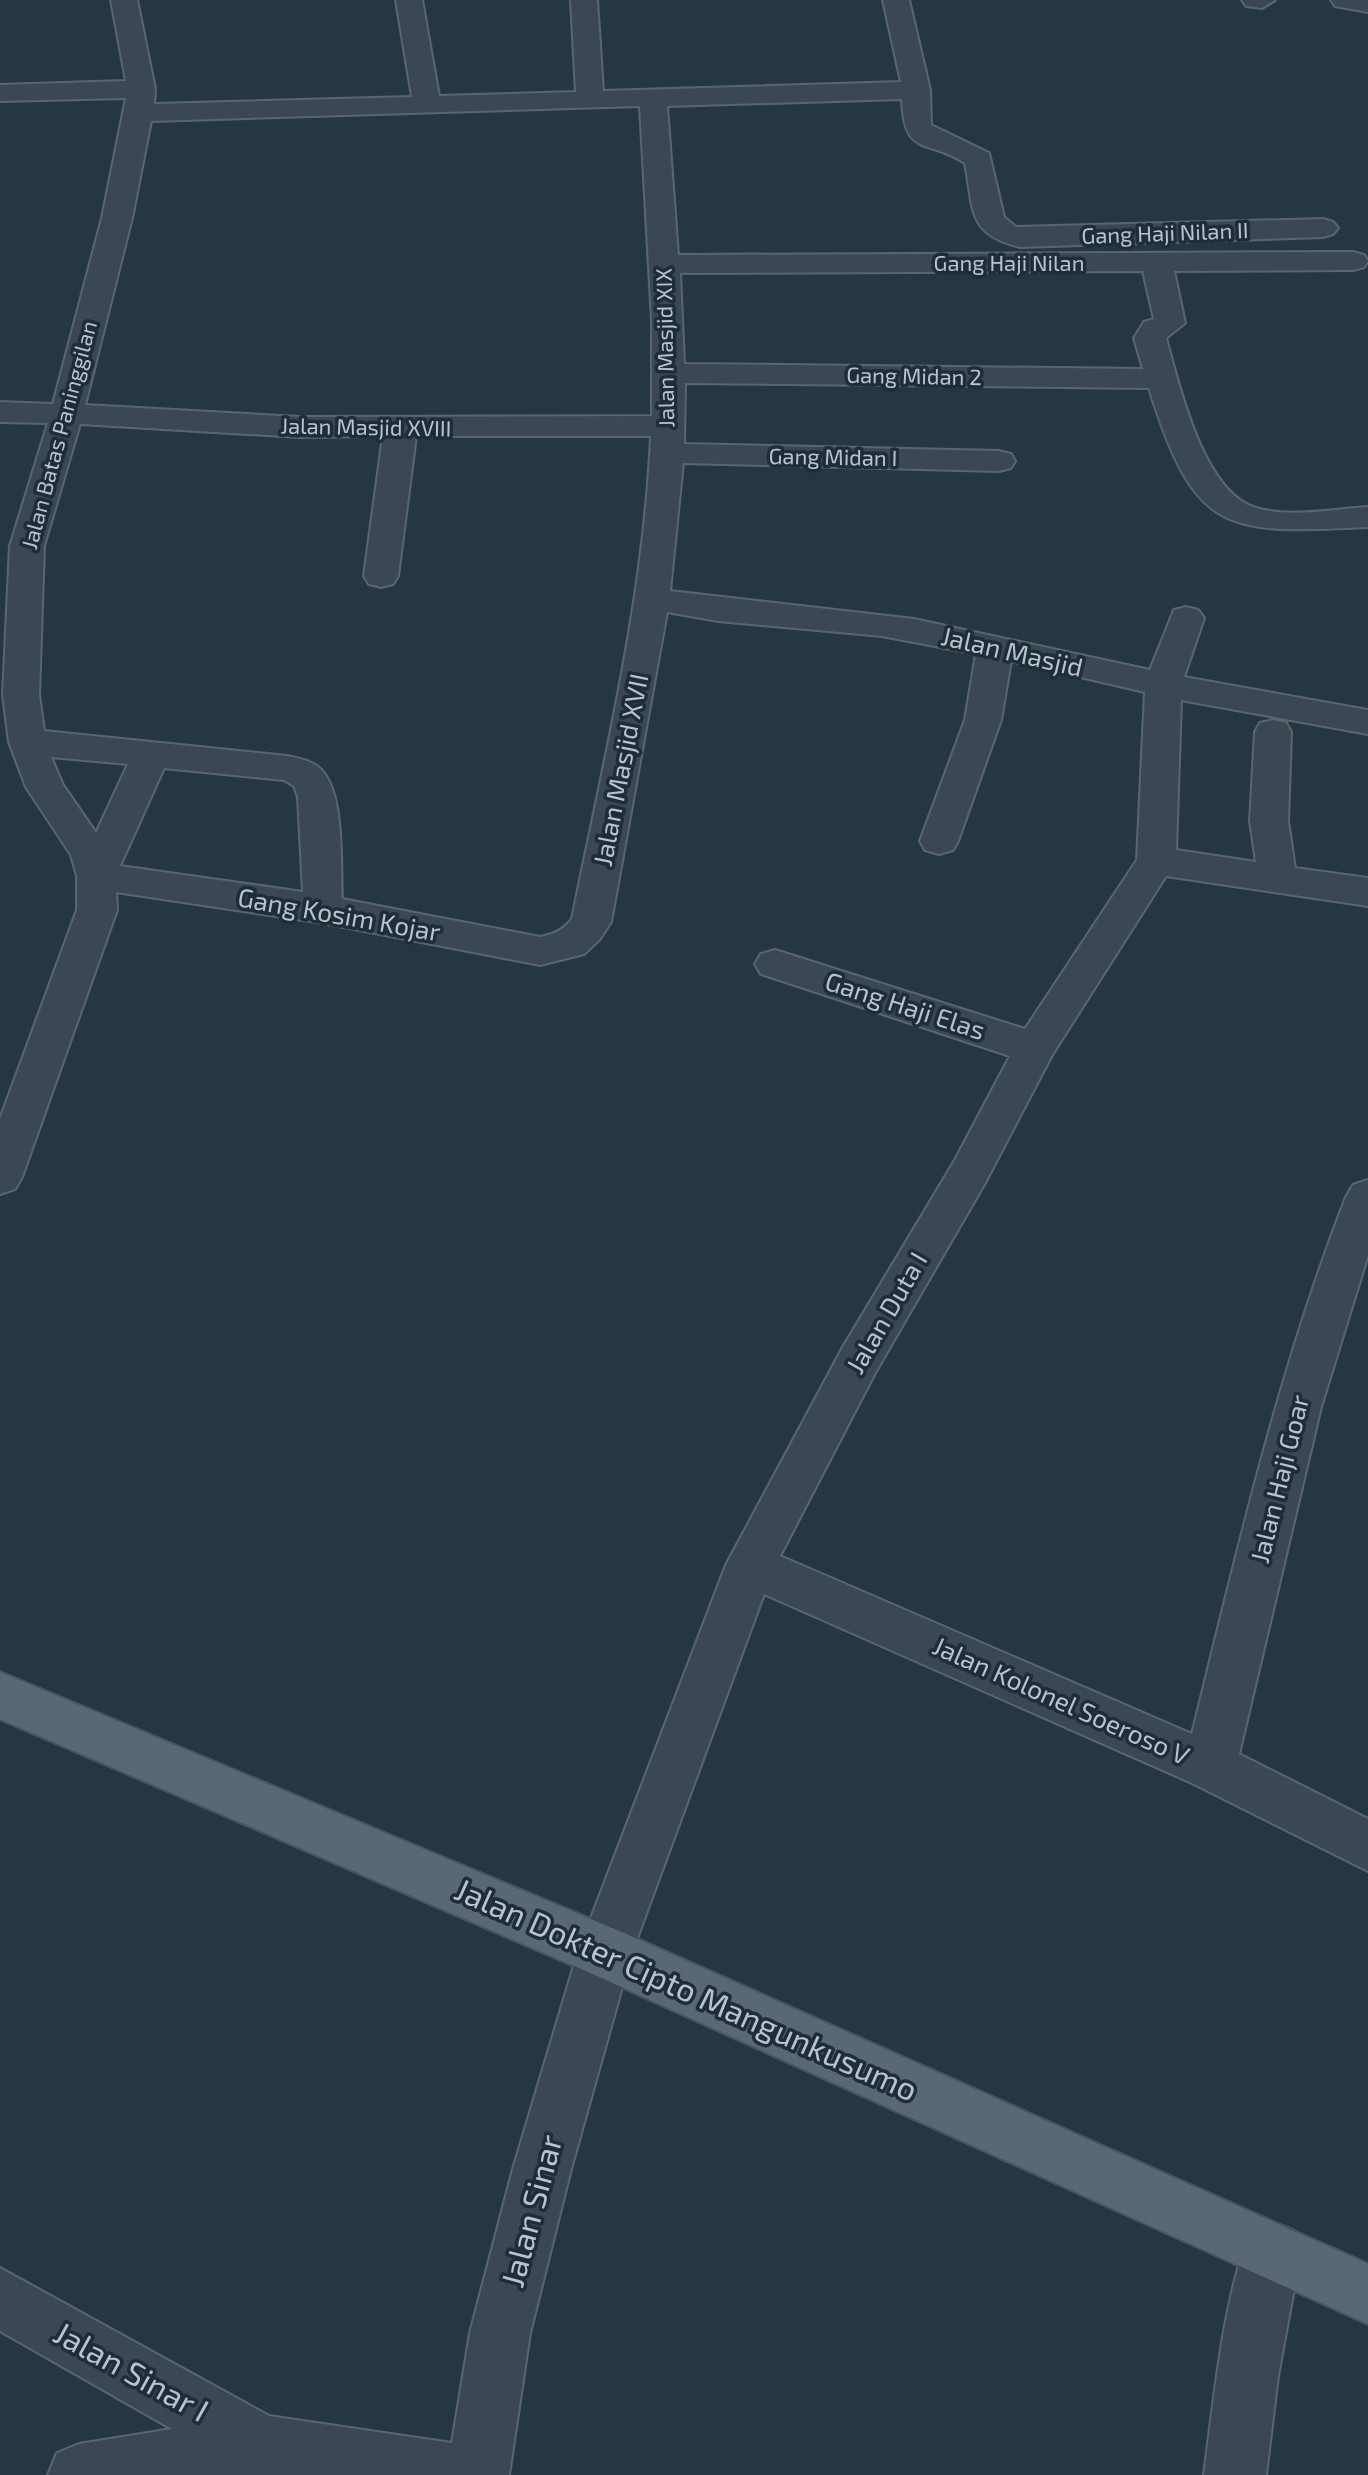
<svg xmlns="http://www.w3.org/2000/svg" width="1368" height="2475" viewBox="0 0 1368 2475" font-family="'Exo 2',sans-serif">
	<rect width="100%" height="100%" fill="#263744"/>
	<g fill="none" stroke-linecap="round" stroke-linejoin="round">
		<defs>
			<path id="minor" d="M111,0H137L155,89L154,104L412,97L396,0H422L439,96L576,92L571,0H597L603,91L901,82L883,0H909L930,90L931,125L989,153L1004,217L1016,227L1323,219L1333,222L1338,228L1333,234L1323,237L1020,247C966,234 974,208 965,163C927,138 904,158 902,99L667,106L678,255L1353,252L1364,255L1368,261L1364,267L1353,270L1174,271L1185,323L1166,338C1179,385 1203,492 1256,508C1291,518 1333,509 1368,507V527C1225,534 1195,535 1149,388L685,383L684,444L999,451L1011,454L1015,461L1011,468L999,471L683,463L670,591L914,619L1150,670L1174,610L1186,607L1198,610L1204,618L1184,677L1368,710V734L1181,700L1176,850L1256,862L1250,821L1255,732L1260,723L1273,720L1286,723L1291,732L1288,821L1295,868L1368,878V906L1166,876L1052,1055L985,1183L875,1373L780,1556L1192,1734C1237,1552 1278,1372 1346,1197L1353,1185L1368,1180V1255L1321,1407L1239,1754L1368,1819V1871L1192,1783L764,1594L632,1952L571,2169L530,2333L509,2475H48L57,2453L79,2444L172,2429L0,2331V2268L269,2416L452,2443L470,2333L513,2169L578,1952L726,1565L843,1347L955,1160L1010,1056L761,974L755,964L761,954L775,950L1025,1029L1137,860L1145,692L1011,661L1001,720L958,841L953,850L939,854L925,850L920,841L965,720L976,654L882,636L718,621L667,612L611,922L599,940L584,954L540,965L323,923L116,892L117,910L22,1177L15,1189L0,1194V1119L77,910V876L71,855L26,787L9,742L3,695L10,546L48,423L0,422V402L53,404L102,218L126,98L0,101V85L126,81ZM640,106L652,321V416L299,417L85,405L132,218L151,121ZM1143,271L1154,319L1144,322L1134,338L1143,369L684,364L680,273ZM80,424L299,437L383,436L364,576L369,584L381,587L393,584L398,576L416,436H651C644,599 604,760 572,919C562,931 554,934 540,937L342,899C340,865 346,787 317,766C308,760 297,758 287,756L44,731L39,695L44,546ZM51,757L128,764L96,833L63,785ZM164,768L284,780L294,786L298,797L303,892L120,866Z
				M1242,0H1275L1262,8L1246,6Z
				M1331,0H1368V12L1335,6Z
				M1272,2222L1293,2230L1301,2251L1278,2376L1266,2475H1204C1214,2401 1223,2298 1251,2230Z"/>
			<path id="major" d="M0,1672L624,1933L1368,2264V2324L586,1971L0,1719Z"/>
		</defs>
		<!-- minor casing -->
		<use href="#minor" stroke="#596670" stroke-width="4"/>
		<!-- major casing -->
		<use href="#major" stroke="#47545f" stroke-width="4"/>
		<!-- minor -->
		<use href="#minor" fill="#3b4853" fill-rule="evenodd"/>
		<!-- major -->
		<use href="#major" fill="#596873" fill-rule="evenodd"/>
	</g>
	<g text-anchor="middle" stroke-width="7" stroke-linejoin="round" paint-order="stroke">
		<!-- far-street labels -->
		<g font-size="22" fill="#b8c3cd" stroke="#1f2d38">
			<text transform="translate(1165 233) rotate(-2)" y="8">Gang Haji Nilan II</text>
			<text x="1009" y="271">Gang Haji Nilan</text>
			<text transform="translate(665 348) rotate(-91)" y="8">Jalan Masjid XIX</text>
			<text transform="translate(914 376) rotate(1)" y="8">Gang Midan 2</text>
			<text transform="translate(366 427) rotate(1)" y="8">Jalan Masjid XVIII</text>
			<text transform="translate(59 435) rotate(-75)" y="8">Jalan Batas Paninggilan</text>
			<text transform="translate(833 457) rotate(1)" y="8">Gang Midan I</text>
		</g>
		<!-- street labels -->
		<g font-size="26" fill="#b8c3cd" stroke="#1f2d38">
			<text transform="translate(1012 652) rotate(13)" y="9">Jalan Masjid</text>
			<text transform="translate(621 770) rotate(-79)" y="9">Jalan Masjid XVII</text>
			<text transform="translate(339 915) rotate(10)" y="9">Gang Kosim Kojar</text>
			<text transform="translate(905 1006) rotate(18)" y="9">Gang Haji Elas</text>
			<text transform="translate(887 1313) rotate(-60)" y="9">Jalan Duta I</text>
			<text transform="translate(1280 1479) rotate(-76)" y="9">Jalan Haji Goar</text>
			<text transform="translate(1061 1701) rotate(24)" y="9">Jalan Kolonel Soeroso V</text>
		</g>
		<!-- near-street labels -->
		<g font-size="32" fill="#b8c3cd" stroke="#1f2d38">
			<text transform="translate(686 1990) rotate(24)" y="11">Jalan Dokter Cipto Mangunkusumo</text>
			<text transform="translate(532 2211) rotate(-75)" y="11">Jalan Sinar</text>
			<text transform="translate(131 2372) rotate(29)" y="11">Jalan Sinar I</text>
		</g>
	</g>
</svg>
